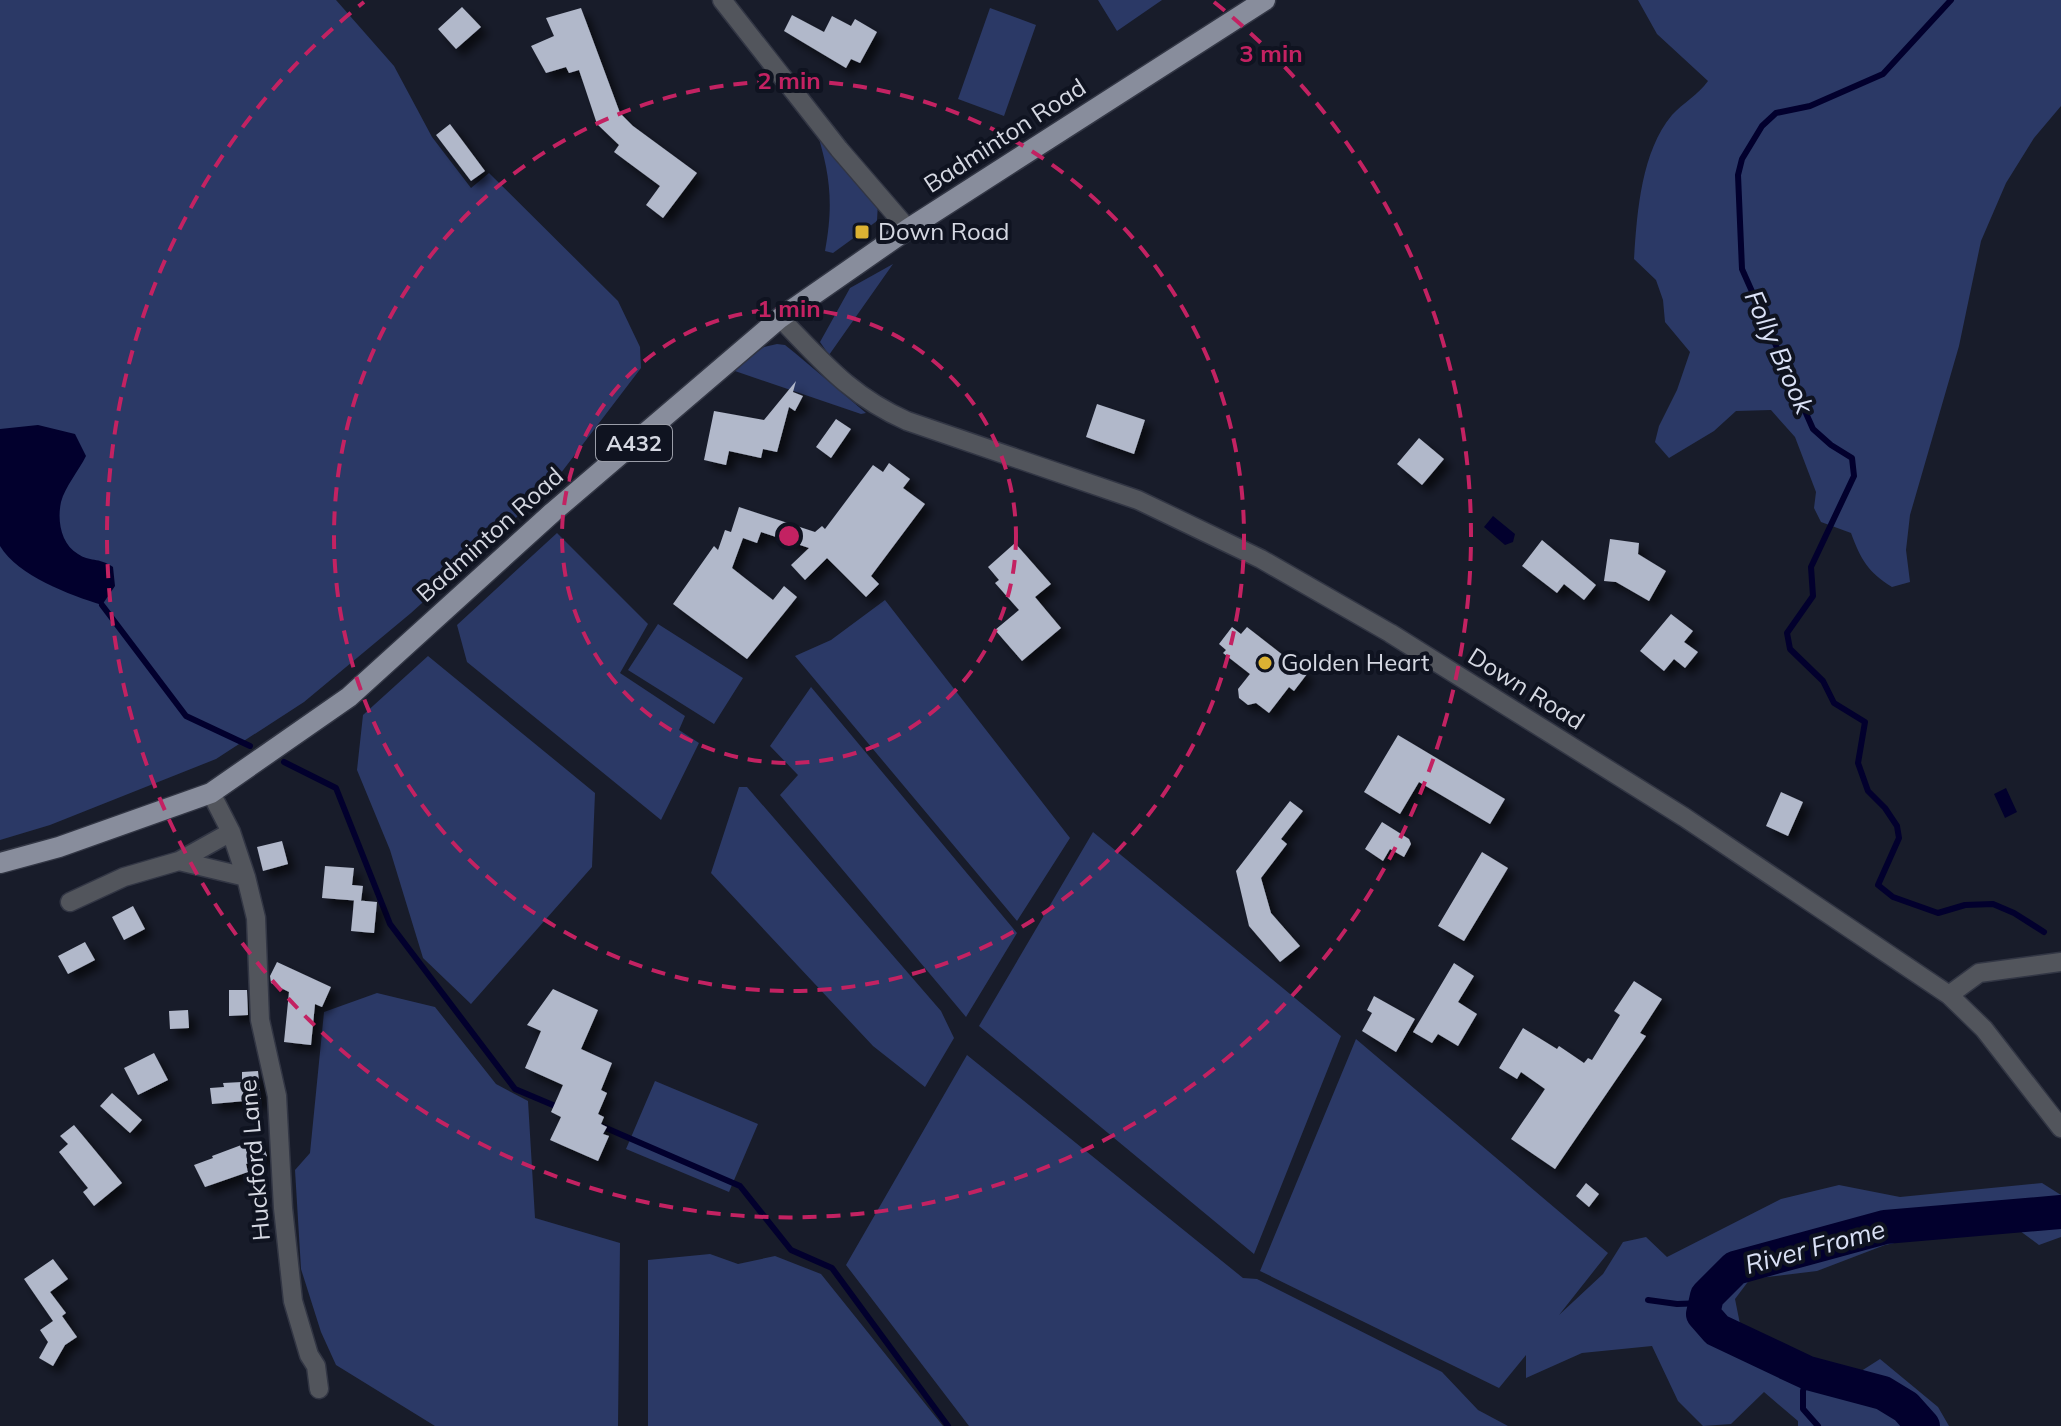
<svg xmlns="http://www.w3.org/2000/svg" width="2061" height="1426" viewBox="0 0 2061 1426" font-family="Mulish,sans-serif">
	<defs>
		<filter id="shadow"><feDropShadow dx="7" dy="7" stdDeviation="4" flood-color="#0009"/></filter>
	</defs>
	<rect width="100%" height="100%" fill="#181c2a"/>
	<!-- green -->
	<path fill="#2b3966" d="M0,0H336L394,66L432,137L471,188L489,173L618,301L640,347L641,368L551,486L411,613L304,702L216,759L50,825L0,840Z
		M1098,0H1162L1117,31Z
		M1638,0H2061V106L2034,138L2006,183L1981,241L1959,346L1910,515L1906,550L1910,582L1892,587C1868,572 1861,560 1851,533L1821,522L1814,508L1816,492L1795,437L1771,410L1736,411L1714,431L1669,458L1655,442L1659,426L1677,390L1690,352L1665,322L1663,300L1656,280L1634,259C1637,213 1641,152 1672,115C1683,103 1698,95 1708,81L1657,34Z
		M990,8L1036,25L1004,116L958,99Z
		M815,126L878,202L877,221L833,253L825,251C834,203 830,172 815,126Z
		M893,264L829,355L820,342L850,288Z
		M777,344L785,345L795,353L866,413L861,414L732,370L764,347Z
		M557,533L648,624L620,673L685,716L679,730L699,743L661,820L467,662L457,625Z
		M885,600L1070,838L1017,921L795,656L831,640Z
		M658,624L743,678L714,724L628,670Z
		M428,656L595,793L592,867L471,1004L423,958L390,850L357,770L363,715Z
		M811,687L1017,933L966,1017L780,795L798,775L770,746Z
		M739,787H747L941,1011L954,1038L925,1087L873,1046L711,873Z
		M1093,832L1341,1036L1254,1254L979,1026Z
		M377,993L435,1007L496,1084L528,1101L535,1218L620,1243L618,1426H435L336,1365L321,1332L301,1269L295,1170L310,1153L324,1012Z
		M1356,1039L1608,1253L1559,1315L1603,1274L1623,1242L1646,1237L1667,1257L1781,1199L1839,1185L1900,1197L2042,1183L2061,1195V1237L2039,1245L2005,1220L1885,1245L1817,1271L1750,1279L1735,1299L1740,1324L1794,1353L1790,1377L1830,1391L1880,1359L1938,1407L1949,1426H1798V1421L1764,1392L1731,1424L1703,1426L1678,1401L1652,1346L1582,1353L1526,1378V1355L1499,1388L1260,1271Z
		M967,1055L1243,1278L1257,1279L1442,1372L1478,1410L1508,1426H969L846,1265Z
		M655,1081L758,1124L729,1192L626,1149Z
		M710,1254L738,1264L775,1256L821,1274L943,1426H648V1260Z"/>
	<!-- water -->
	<path fill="#02002d" d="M38,425L75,434L86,456C79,470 65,487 61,502C57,521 61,544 78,554C89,562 99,557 113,567L115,586L102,605C70,595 18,576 0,546V429Z
		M1493,516L1515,534L1513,542L1505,545L1484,527Z
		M2006,788L2017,812L2005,818L1994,794Z"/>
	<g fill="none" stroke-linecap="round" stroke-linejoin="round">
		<!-- stream -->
		<path stroke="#02002d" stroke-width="6" d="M1951,0L1883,74L1810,106L1776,113L1762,126L1742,159L1738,175L1742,269L1813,429L1831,445L1852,458L1854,476L1811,567L1813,596L1787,633L1790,649L1823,681L1834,703L1865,722L1858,763L1868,791L1885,808L1897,826L1899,838L1878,885L1893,897L1938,913L1965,905L1993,904L2014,913L2044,932
			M102,605L186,716L250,746
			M284,762L336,788L390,924L515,1089L560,1108
			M599,1125L740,1186L791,1250L832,1268L948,1426
			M1648,1300L1677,1304L1705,1303
			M1808,1373L1803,1391V1409L1818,1426"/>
		<!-- river -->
		<path stroke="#02002d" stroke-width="34" d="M1923,1426L1906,1407L1883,1393L1808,1373L1717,1330L1703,1314L1707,1296L1735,1268L1885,1227L2061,1212"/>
	</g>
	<!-- building -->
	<path fill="#b1b8ca" filter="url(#shadow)" d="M462,7L481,27L456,49L438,29Z
		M581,8L620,113L633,126L697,173L663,218L646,205L660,186L614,152L619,145L597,124L579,70L569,73L566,67L546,73L531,46L554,36L546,18Z
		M792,15L824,32L832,16L851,26L855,19L877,32L860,63L851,59L846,68L784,31Z
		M450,124L485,171L471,181L436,135Z
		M796,381L793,392L803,396L795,411L789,407L777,452L763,449L761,458L729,451L726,465L704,460L714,411L764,420Z
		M1097,404L1145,420L1134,454L1086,437Z
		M836,419L851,429L831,458L816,447Z
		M1419,438L1444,459L1422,485L1397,464Z
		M889,463L910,479L903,488L925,504L871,576L879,584L866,597L827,558L805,580L791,565L809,548L761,532L757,543L743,538L732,568L773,600L784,586L797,597L747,659L673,604L714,546L718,550L725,530L731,532L739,507L815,532L822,526L825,529L873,465L883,472Z
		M1610,539L1639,543L1638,554L1666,571L1649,601L1616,582L1604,581Z
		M1542,540L1596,585L1584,600L1564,584L1557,593L1522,566Z
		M1015,543L1051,584L1035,597L1061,628L1022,661L995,630L1019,610L995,583L999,580L988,567Z
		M1671,614L1693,631L1684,642L1698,652L1685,668L1674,659L1664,671L1640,651Z
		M1232,627L1241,634L1247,627L1307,674L1294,691L1289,687L1269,713L1256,703L1248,705L1239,698L1238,689L1250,674L1223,653L1226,650L1219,644Z
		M1398,735L1505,799L1490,824L1419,782L1400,814L1364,792Z
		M1781,792L1803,802L1788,836L1766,826Z
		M1290,801L1303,811L1281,839L1287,844L1261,878L1271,913L1300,946L1280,962L1249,926L1236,871Z
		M1382,822L1409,839L1411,844L1404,857L1390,849L1383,861L1365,849Z
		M282,841L288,864L263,871L257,847Z
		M1482,852L1508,868L1464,941L1438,926Z
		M325,866L354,868L352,885L363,886L361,901L322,898Z
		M354,900L377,902L374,933L351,931Z
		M133,906L145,929L124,940L112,917Z
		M85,942L95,960L68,974L58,956Z
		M277,962L331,987L322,1007L315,1004L311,1045L284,1042L289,992L271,983L270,976Z
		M1454,963L1474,976L1458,1002L1477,1014L1458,1046L1438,1034L1432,1043L1413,1032Z
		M1634,981L1662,999L1640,1033L1646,1036L1555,1169L1511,1139L1545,1089L1521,1072L1517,1079L1499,1068L1523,1028L1557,1049L1559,1046L1584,1063L1588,1058L1592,1060L1620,1015L1614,1011Z
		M553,989L598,1010L581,1049L612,1063L601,1090L607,1093L598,1114L604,1117L601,1124L607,1127L603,1134L609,1136L598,1161L550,1140L561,1117L551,1112L563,1085L525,1068L541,1031L527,1025Z
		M229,990H247L248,1015L229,1016Z
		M1374,996L1415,1019L1396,1052L1362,1031L1372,1013L1367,1010Z
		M188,1010L189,1028L170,1029L169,1011Z
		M154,1053L168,1080L138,1095L124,1068Z
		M258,1071L261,1102L246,1104L245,1101L212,1104L210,1088L224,1087L223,1083L242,1082V1072Z
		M112,1093L142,1120L130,1133L100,1106Z
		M74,1125L122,1183L94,1206L83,1192L88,1188L59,1152L68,1144L60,1136Z
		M260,1138L267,1156L246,1164L248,1172L205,1187L194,1165L213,1158L212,1156Z
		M1586,1183L1599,1194L1589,1207L1576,1196Z
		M53,1259L68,1279L50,1292L66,1313L62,1316L77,1337L65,1345L53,1366L39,1358L48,1342L40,1330L53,1321L24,1279Z"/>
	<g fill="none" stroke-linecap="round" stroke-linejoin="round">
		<defs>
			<path id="minor" d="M722,0L839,149L908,229
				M780,318C822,361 850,396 907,421L1138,500L1261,559L1390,633L1684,817L1949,995L1984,1029L2061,1128
				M211,793L231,832L246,877L256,918L260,1020L277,1096L283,1208L293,1301L309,1355L316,1366L319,1389
				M179,861L246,877
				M70,902L124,877L179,861L231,832
				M1949,995L1979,973L2061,962"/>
			<path id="major" d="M0,863L59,847L211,793L349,697L553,512L780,318L908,229L1265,0"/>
		</defs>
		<!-- minor casing -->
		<use href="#minor" stroke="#323644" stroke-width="21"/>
		<!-- major casing -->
		<use href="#major" stroke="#323644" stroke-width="23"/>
		<!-- minor -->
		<use href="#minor" stroke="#52555c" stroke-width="18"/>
		<!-- major -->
		<use href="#major" stroke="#888d9c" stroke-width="20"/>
	</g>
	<!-- distance rings -->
	<g fill="none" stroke="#c32262" stroke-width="4" stroke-dasharray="14 10">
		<circle cx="789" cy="536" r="227"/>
		<circle cx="789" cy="536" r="455"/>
		<path d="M1214 2A682 682 0 1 1 364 2"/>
	</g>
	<!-- markers -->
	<g fill="#dcb233" stroke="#0f1320" stroke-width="3">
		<rect x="854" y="224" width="16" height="16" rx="4"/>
		<circle cx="1265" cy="663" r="8"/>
	</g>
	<g text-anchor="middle" stroke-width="8" stroke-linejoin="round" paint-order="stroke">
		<!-- shield labels -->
		<rect fill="#0f1320" stroke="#9a9da8" stroke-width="2" x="596" y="425" width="76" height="36" rx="6"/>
		<g font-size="22" font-weight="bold" fill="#d5d8e2">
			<text x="634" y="451">A432</text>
		</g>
		<!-- street labels -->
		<g font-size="24" fill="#d5d8e2" stroke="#0f1320">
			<text transform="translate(1005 136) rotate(-33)" y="8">Badminton Road</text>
			<text transform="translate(490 535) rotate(-42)" y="8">Badminton Road</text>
			<text transform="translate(1526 689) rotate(32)" y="8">Down Road</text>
			<text transform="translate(255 1160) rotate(-95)" y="8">Huckford Lane</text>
		</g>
		<!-- poi labels -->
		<g font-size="24" fill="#d5d8e2" stroke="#0f1320" text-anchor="start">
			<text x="878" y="240">Down Road</text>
			<text x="1281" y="671">Golden Heart</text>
		</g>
		<!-- water labels -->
		<g font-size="26" font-style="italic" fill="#dae1f6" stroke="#0f1320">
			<text transform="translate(1779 352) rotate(66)" y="9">Folly Brook</text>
			<text transform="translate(1815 1247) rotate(-15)" y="9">River Frome</text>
		</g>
	</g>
	<circle cx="789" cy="536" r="12" fill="#c32262" stroke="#0f1320" stroke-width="4"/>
	<g font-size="24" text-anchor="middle" font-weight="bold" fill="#c32262" stroke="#0f1320" stroke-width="8" stroke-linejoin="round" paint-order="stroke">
		<text x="1271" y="62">3 min</text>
		<text x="789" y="89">2 min</text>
		<text x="789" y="317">1 min</text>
	</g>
</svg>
